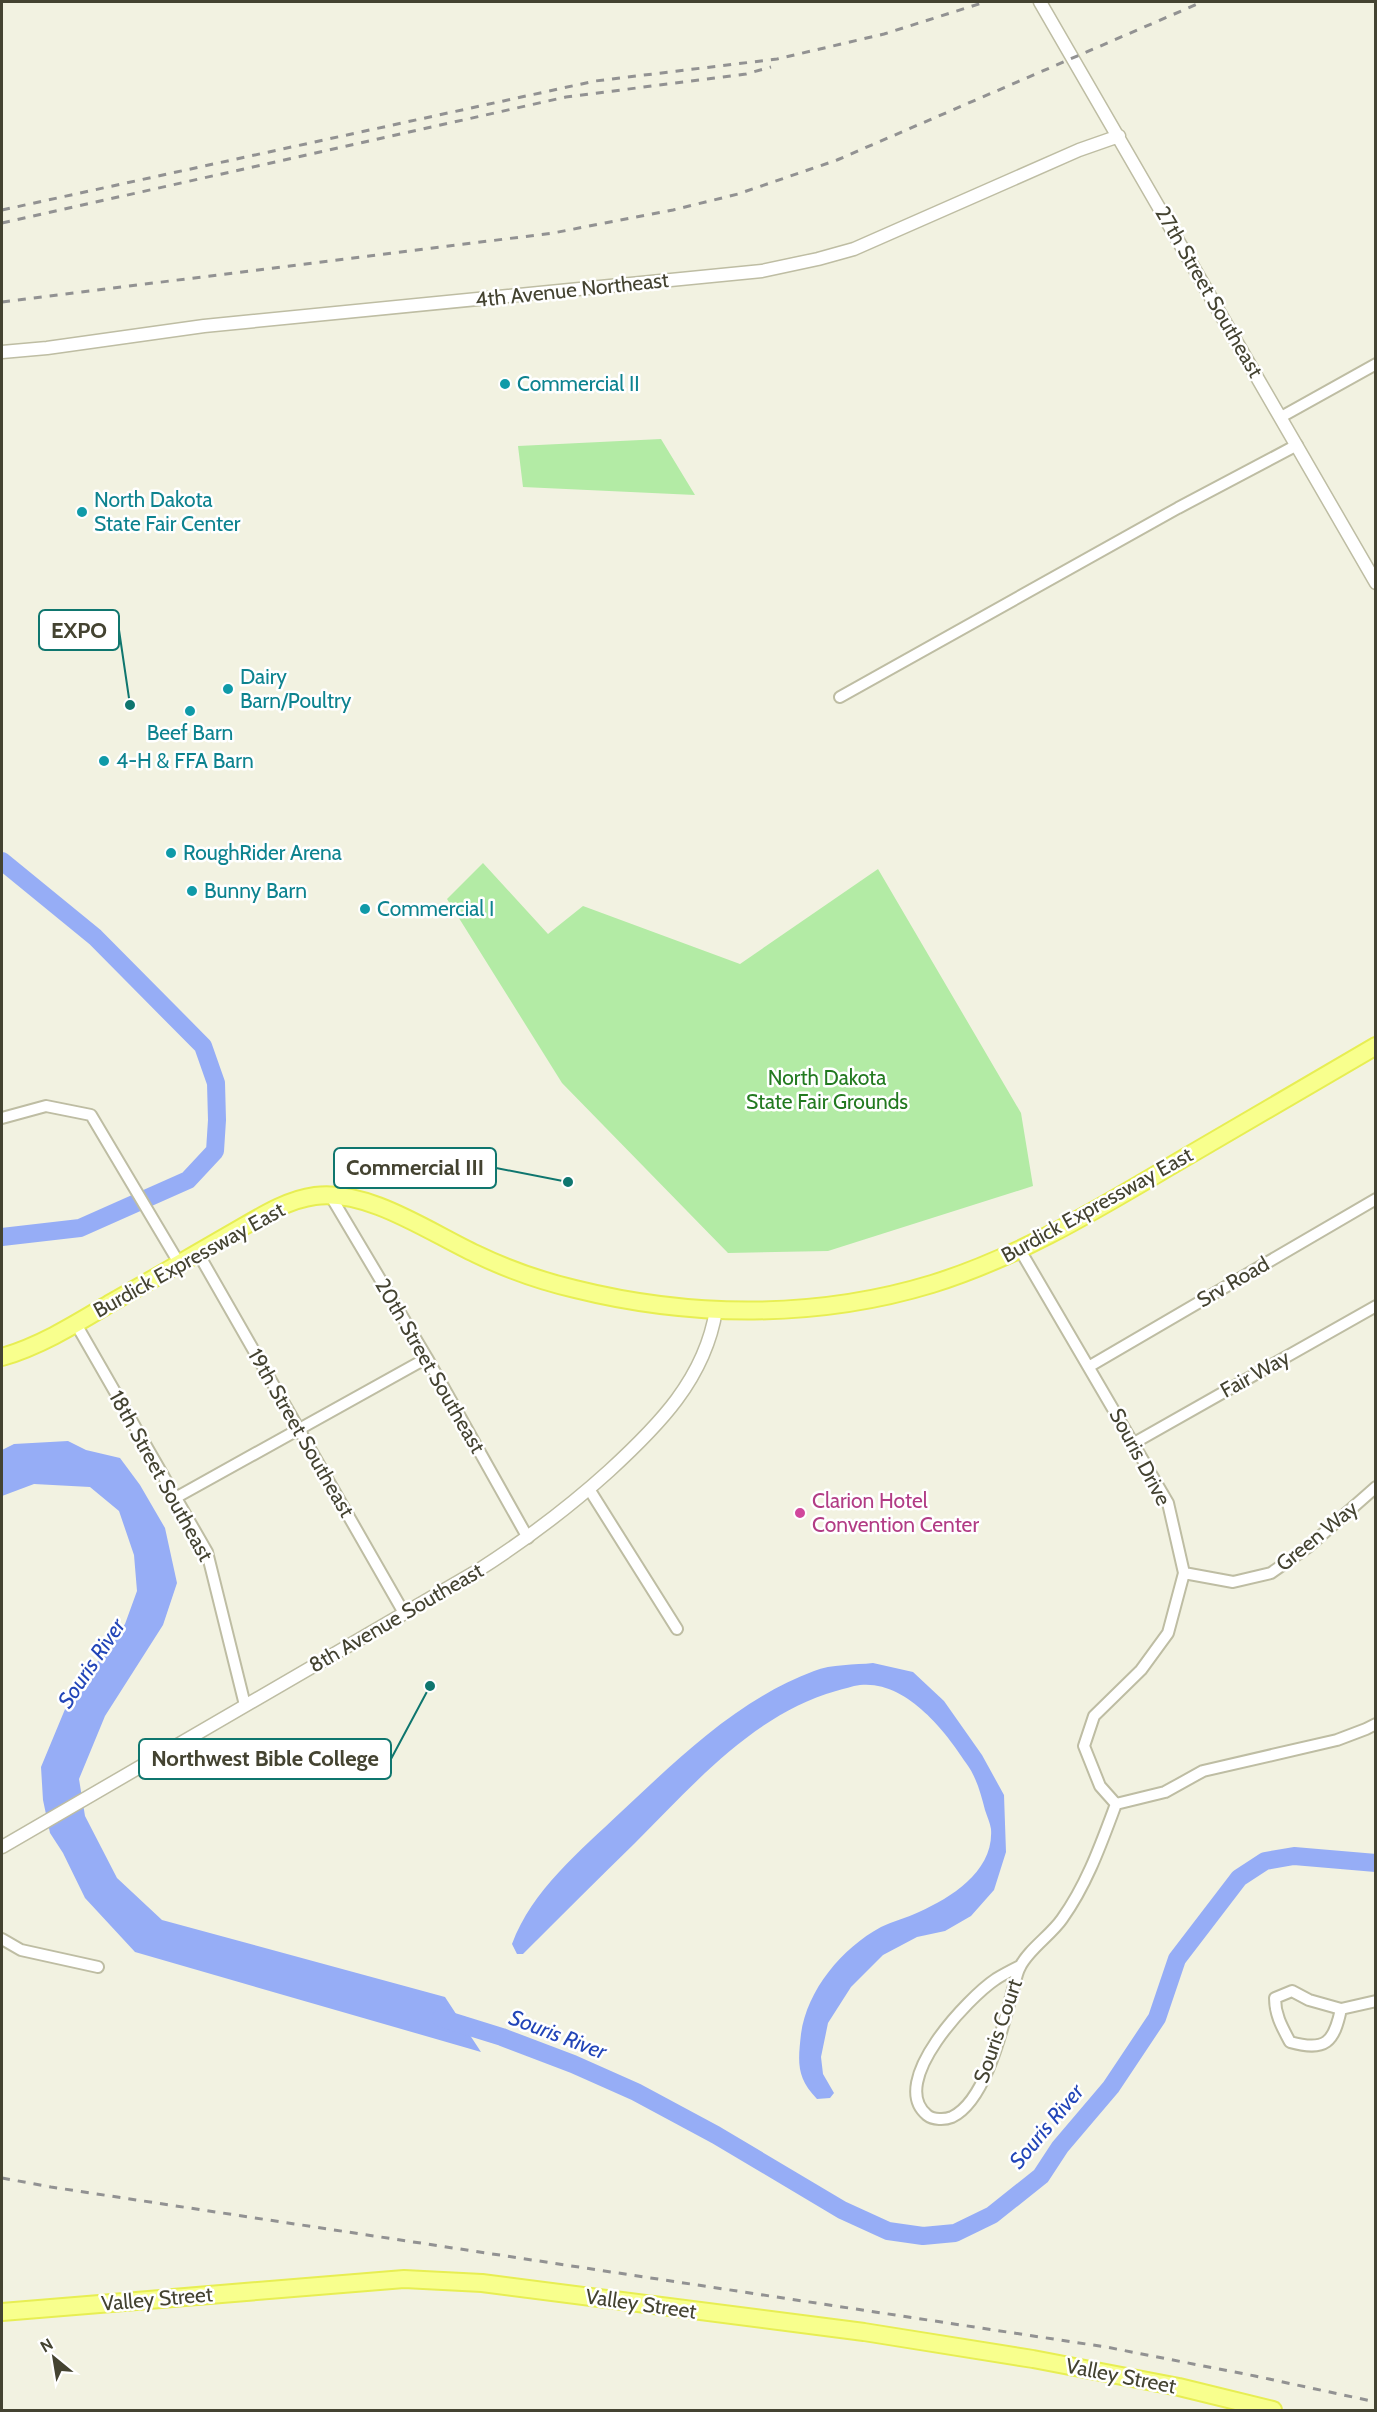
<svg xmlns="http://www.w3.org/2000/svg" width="1377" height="2412" viewBox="0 0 1377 2412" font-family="Cabin,sans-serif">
	<rect width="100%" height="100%" fill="#f2f2e1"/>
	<!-- green -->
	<path fill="#b3eba5" d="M661,439L695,495L523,487L518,446Z
		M483,863L548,934L583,906L740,964L878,869L1021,1113L1033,1186L828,1251L728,1253L562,1083L447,899Z"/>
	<!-- water -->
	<path fill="#96adf6" d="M68,1441L86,1450L120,1458L140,1485L165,1528L177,1583L163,1625L105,1716L79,1779L85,1816L117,1878L162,1920L445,1997L481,2052L135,1952L85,1898L63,1853L50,1833L43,1800L41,1767L68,1702L125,1624L137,1591L134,1555L119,1511L90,1487L34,1484L2,1496V1450L14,1444Z
		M873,1663L913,1672L944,1701L982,1755L1004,1795L1006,1852L994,1890L971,1916L945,1931L917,1937L883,1955L851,1987L828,2023L821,2057L823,2074L834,2093L830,2098L817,2099C796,2077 798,2062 801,2034C807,1990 842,1948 881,1927C893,1921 907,1918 919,1912C952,1897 994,1871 991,1829C990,1823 987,1816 985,1810C981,1794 976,1776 966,1763C945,1730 905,1680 860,1685C852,1686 844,1689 836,1691C754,1714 693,1785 635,1843C597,1880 560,1917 523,1954H517L512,1944C532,1890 580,1851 621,1812C680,1757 737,1700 814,1671C831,1664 855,1665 873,1663Z"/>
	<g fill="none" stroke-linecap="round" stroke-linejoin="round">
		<!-- river -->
		<path stroke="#96adf6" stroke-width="18" d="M2,861L95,937L203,1046L216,1083L217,1120L215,1151L188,1180L80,1228L2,1237
			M441,2018L502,2037L573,2064L636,2092L716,2135L842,2210L888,2231L923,2236L955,2233L992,2215L1041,2176L1060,2147L1111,2087L1157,2018L1177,1959L1239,1878L1265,1861L1294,1856L1376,1863"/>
		<defs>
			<path id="minor" d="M1281,417L1376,364
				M840,697L1178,508L1297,445
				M2,1118L46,1106L91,1115L179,1263
				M330,1195L427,1358L528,1538
				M1020,1250L1168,1503L1184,1573L1168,1633L1141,1670L1094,1716L1084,1746L1100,1786L1116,1804
				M198,1253L404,1613
				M76,1324L207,1552L245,1705
				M1090,1366L1376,1199
				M1134,1443L1376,1306
				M589,1489L677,1629
				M177,1497L427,1358
				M1184,1573L1233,1582L1271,1573L1308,1547L1376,1487
				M1116,1804L1165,1792L1203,1771L1337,1740L1366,1729L1376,1724
				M2,1939L21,1950L98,1967
				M1020,1966C1012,1970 1004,1974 996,1979C969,1997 887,2082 927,2115C933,2120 945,2120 952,2117C986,2101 1003,2026 1012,1993C1015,1984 1016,1974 1020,1967C1028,1950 1051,1935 1062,1919C1087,1884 1101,1844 1116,1804
				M1292,1991L1309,2000L1341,2009C1334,2042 1326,2052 1290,2042C1282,2027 1275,2015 1275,1998Z
				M1341,2009L1376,2001"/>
			<path id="tertiary" d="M1040,2L1376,583
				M2,352L47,348L204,326L762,271L818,259L854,249L1079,150L1119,136
				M2,1847L477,1571C524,1541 567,1509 609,1471C658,1426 705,1379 716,1310"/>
			<path id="primary" d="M2,1357C40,1346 74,1325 109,1304C148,1282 187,1259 227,1236C254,1221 284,1200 315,1196C368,1189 429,1232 476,1254C507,1269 541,1281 575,1289C691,1318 817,1319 932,1284C1019,1257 1096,1210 1174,1164C1241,1125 1308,1085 1376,1046
				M2,2312L404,2279L482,2283L864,2332L1033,2359L1179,2387L1273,2410"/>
		</defs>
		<!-- minor casing -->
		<use href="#minor" stroke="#bebda3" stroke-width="14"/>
		<!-- tertiary casing -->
		<use href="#tertiary" stroke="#bebda3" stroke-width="15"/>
		<!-- primary casing -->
		<use href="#primary" stroke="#e7ee53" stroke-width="20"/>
		<!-- minor -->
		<use href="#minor" stroke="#fff" stroke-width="10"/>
		<!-- tertiary -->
		<use href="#tertiary" stroke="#fff" stroke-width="12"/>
		<!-- primary -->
		<use href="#primary" stroke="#f8ff8d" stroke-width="16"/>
		<!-- rail -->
		<path stroke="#929292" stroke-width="3" stroke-dasharray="8 8" stroke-linecap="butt" d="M2,210L595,81L777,59L884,34L985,2
			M2,223L566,97L746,74L771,67
			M2,302L553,233L673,210L738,194L837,160L1202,2
			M2,2178L51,2187L1106,2347L1255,2376L1376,2402"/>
	</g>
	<!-- markers -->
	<g fill="#0f9aa8" stroke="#fff" stroke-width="2">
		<circle cx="505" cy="384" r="6"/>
		<circle cx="82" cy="512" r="6"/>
		<circle cx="228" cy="689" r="6"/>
		<circle cx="190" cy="711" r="6"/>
		<circle cx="104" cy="761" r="6"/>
		<circle cx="171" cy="853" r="6"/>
		<circle cx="192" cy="891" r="6"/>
		<circle cx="365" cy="909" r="6"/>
	</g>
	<circle fill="#d1479c" stroke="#fff" stroke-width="2" cx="800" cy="1513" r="6"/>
	<g text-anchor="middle" stroke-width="5" stroke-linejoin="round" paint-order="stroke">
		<!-- street labels -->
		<g font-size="21" fill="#444331" stroke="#fff">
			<text transform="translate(572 290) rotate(-6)" y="7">4th Avenue Northeast</text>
			<text transform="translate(1209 292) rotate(60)" y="7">27th Street Southeast</text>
			<text transform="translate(1097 1205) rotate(-29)" y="7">Burdick Expressway East</text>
			<text transform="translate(189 1260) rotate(-29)" y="7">Burdick Expressway East</text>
			<text transform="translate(1233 1282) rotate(-30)" y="7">Srv Road</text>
			<text transform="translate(430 1366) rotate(60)" y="7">20th Street Southeast</text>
			<text transform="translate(1255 1374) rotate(-29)" y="7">Fair Way</text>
			<text transform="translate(301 1433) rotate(60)" y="7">19th Street Southeast</text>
			<text transform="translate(1140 1457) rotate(62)" y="7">Souris Drive</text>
			<text transform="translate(161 1476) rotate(61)" y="7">18th Street Southeast</text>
			<text transform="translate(1317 1536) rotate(-39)" y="7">Green Way</text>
			<text transform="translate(396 1618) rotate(-30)" y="7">8th Avenue Southeast</text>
			<text transform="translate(998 2031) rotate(-71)" y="7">Souris Court</text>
			<text transform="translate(157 2299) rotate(-5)" y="7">Valley Street</text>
			<text transform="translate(641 2304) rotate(8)" y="7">Valley Street</text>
			<text transform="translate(1121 2376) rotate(11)" y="7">Valley Street</text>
		</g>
		<!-- culture labels -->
		<g font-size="21" fill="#0d838f" stroke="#fff" text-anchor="start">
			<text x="517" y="391">Commercial II</text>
			<text x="94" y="507">North Dakota<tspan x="94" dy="24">State Fair Center</tspan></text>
			<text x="240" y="684">Dairy<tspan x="240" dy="24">Barn/Poultry</tspan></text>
			<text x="190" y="740" text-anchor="middle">Beef Barn</text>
			<text x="116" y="768">4-H &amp; FFA Barn</text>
			<text x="183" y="860">RoughRider Arena</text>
			<text x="204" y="898">Bunny Barn</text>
			<text x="377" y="916">Commercial I</text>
		</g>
		<!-- park labels -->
		<g font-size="21" fill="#237a20" stroke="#fff">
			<text x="827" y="1085">North Dakota<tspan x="827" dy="24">State Fair Grounds</tspan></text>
		</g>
		<!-- hotel labels -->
		<g font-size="21" fill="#b23c85" stroke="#fff" text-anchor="start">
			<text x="812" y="1508">Clarion Hotel<tspan x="812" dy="24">Convention Center</tspan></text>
		</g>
		<!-- water labels -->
		<g font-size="22" font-style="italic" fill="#2245b8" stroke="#fff">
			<text transform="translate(91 1663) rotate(-56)" y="8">Souris River</text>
			<text transform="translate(558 2034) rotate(21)" y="8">Souris River</text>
			<text transform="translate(1046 2126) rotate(-50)" y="8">Souris River</text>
		</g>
	</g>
	<!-- callouts -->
	<path fill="none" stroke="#0f766e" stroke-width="2" d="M130 705L119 630M568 1182L496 1168M430 1686L391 1759"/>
	<g fill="#0f766e" stroke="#fff" stroke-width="2">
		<circle cx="130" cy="705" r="6"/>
		<circle cx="568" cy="1182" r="6"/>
		<circle cx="430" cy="1686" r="6"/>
	</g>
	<g fill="#fff" stroke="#0f766e" stroke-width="2">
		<rect x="39" y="610" width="80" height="40" rx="6"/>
		<rect x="334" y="1148" width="162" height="40" rx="6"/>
		<rect x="139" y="1739" width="252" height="40" rx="6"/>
	</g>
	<g font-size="22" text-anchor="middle" font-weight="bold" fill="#444331">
		<text x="79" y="638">EXPO</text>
		<text x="415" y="1175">Commercial III</text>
		<text x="265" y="1766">Northwest Bible College</text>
	</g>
	<!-- border -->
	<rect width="1377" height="2412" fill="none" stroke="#444331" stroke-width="6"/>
	<!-- north arrow -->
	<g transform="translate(54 2358) rotate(330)" stroke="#ffffff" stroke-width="4.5" paint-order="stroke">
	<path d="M0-4.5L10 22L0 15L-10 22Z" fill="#444331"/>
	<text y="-9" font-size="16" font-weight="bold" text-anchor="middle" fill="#444331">N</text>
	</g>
</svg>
